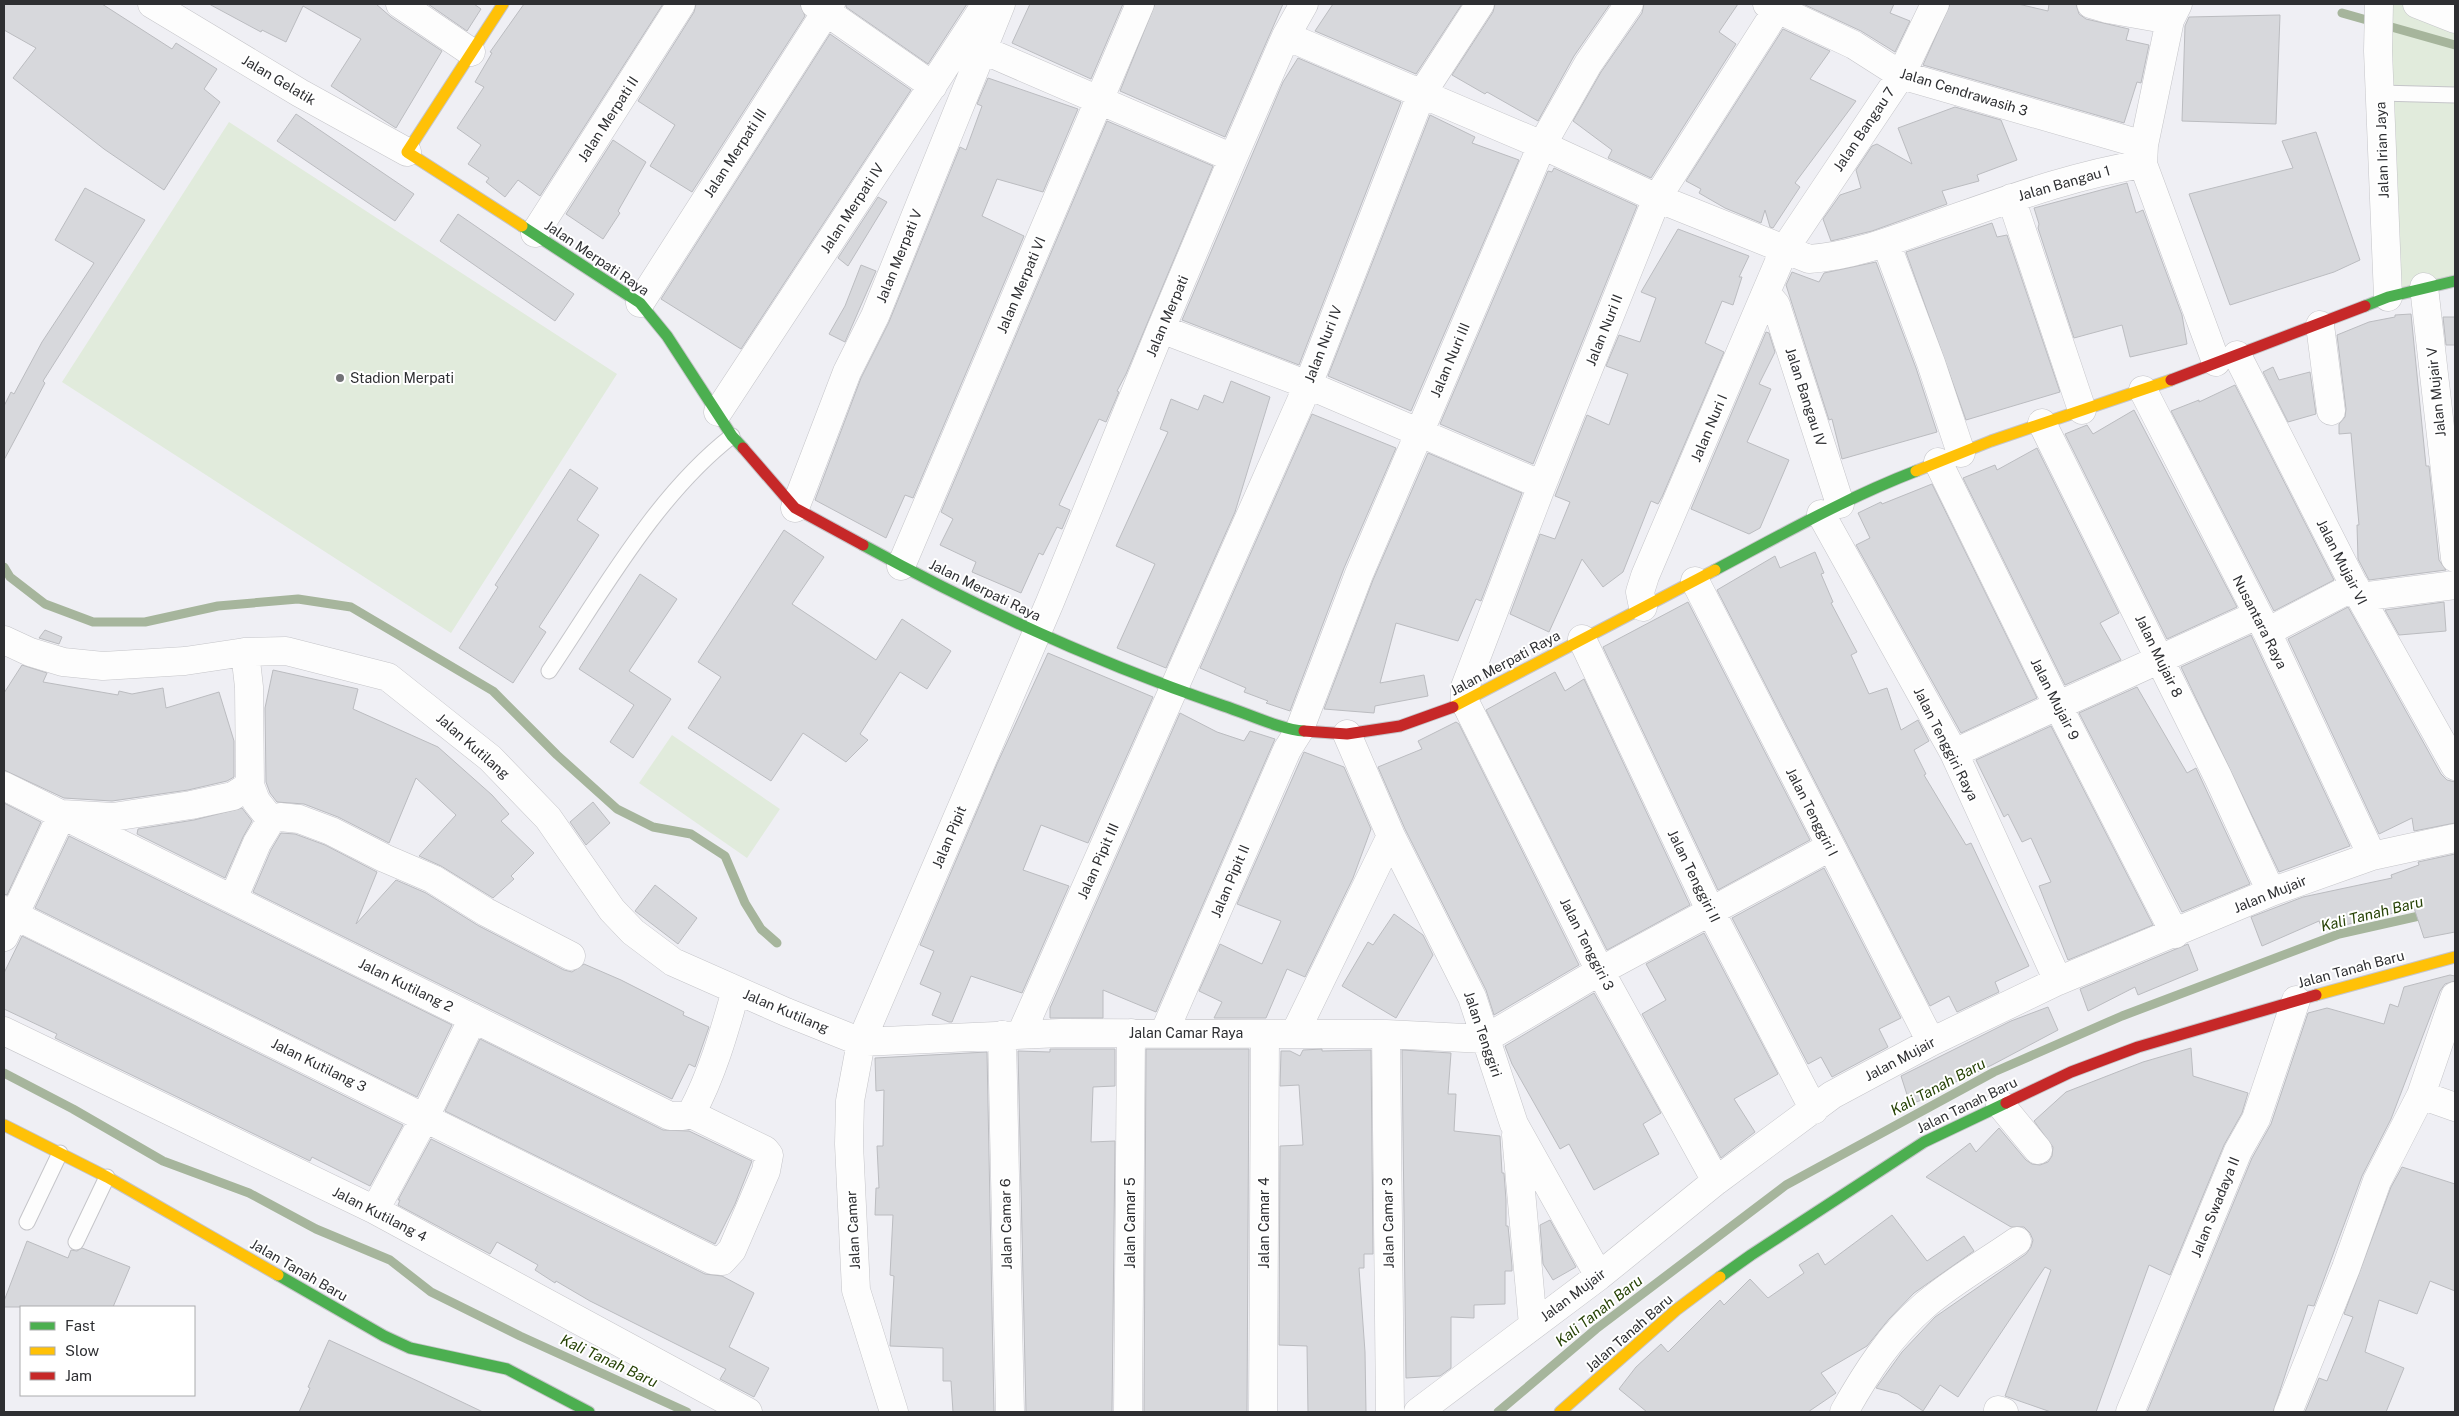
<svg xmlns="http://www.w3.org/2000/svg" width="2459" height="1416" viewBox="0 0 2459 1416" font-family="'Public Sans',sans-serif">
	<rect width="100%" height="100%" fill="#efeff4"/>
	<!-- green -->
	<path fill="#e1ebdc" d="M2379,4H2417L2455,19V281L2388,297Z
		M229,122L617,374L451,633L62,382Z
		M672,735L780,809L747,858L639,783Z"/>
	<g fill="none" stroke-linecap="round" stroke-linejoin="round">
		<!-- stream -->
		<path stroke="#a6b59c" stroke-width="9" d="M2342,13L2455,45
			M4,567L10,577L45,604L93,622H145L218,606L298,599L351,607L493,691L557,755L617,809L653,827L691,834L725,856L745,903L761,929L777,943
			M4,1073L73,1109L163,1161L249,1193L316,1229L390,1260L431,1292L520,1336L687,1412
			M1498,1412L1596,1329L1786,1185L1994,1072L2122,1016L2339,934L2428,914"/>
	</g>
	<!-- building -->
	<path fill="#d7d8dc" stroke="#bbbcc0" d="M4,4H102L172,49L176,43L217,69L204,89L220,102L164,190L104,149L13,78L36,48L4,30Z
		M209,4H376L391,17L442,51L396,128L331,86L361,39L303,6L286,42L262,30L261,32Z
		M428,4H474L481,9L467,31Z
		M524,4H663L540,196L518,180L505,197L486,182L489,178L468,164L481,145L457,128L484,87L475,82L492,53L490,52Z
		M696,4H800L805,16L692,192L650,166L675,125L638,101L694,12Z
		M846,4H967L928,64L846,7Z
		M1030,4H1123L1091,79L1012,43Z
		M1155,4H1283L1225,137L1120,91Z
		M1333,4H1462L1416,74L1315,31Z
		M1495,4H1610L1574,56L1538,121L1487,92L1485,94L1452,75L1493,12Z
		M1644,4H1738L1719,32L1736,44L1651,178L1608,158L1612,150L1573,121L1601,72L1642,13Z
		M1803,4H1894L1890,13L1910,21L1895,52L1861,31Z
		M1950,4H2018L2048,11L2049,4H2076L2079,14L2086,19L2129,29L2126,40L2149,45L2141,83L2137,82L2124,123L1923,65Z
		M2280,15L2276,124L2182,121L2185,26L2189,17Z
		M1783,29L1830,51L1810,79L1856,101L1795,183L1800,187L1773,228L1770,227L1765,210L1761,223L1725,208L1699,193L1701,189L1686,181Z
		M830,34L911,90L741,349L661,299Z
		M1298,58L1401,102L1299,365L1182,320L1283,82Z
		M988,78L1078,109L1043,192L997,179L982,216L1024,236L913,498L905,495L886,538L815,500L861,378L889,322L960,147L966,150L982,106L977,104Z
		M1955,107L2001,120L2017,160L1977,175L1979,181L1942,191L1947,204L1872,231L1831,241L1823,219L1840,195L1861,188L1856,170L1872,146L1877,144L1912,164L1898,128Z
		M296,114L414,194L395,221L277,141Z
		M1430,115L1475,137L1472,143L1519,160L1411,411L1328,376Z
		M1107,121L1213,166L1126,374L1117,391L1119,392L1106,422L1099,419L1059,505L1070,510L1062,529L1057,527L1043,555L1039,553L1021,593L972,572L976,562L940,545L953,519L941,512Z
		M2316,132L2360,260L2334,272L2230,305L2189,194L2293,168L2282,141Z
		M613,140L646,162L618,211L620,213L603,239L566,214Z
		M1554,168L1637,206L1533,464L1440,424L1548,171L1552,172Z
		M2127,183L2136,213L2143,210L2182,315L2187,344L2130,357L2122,325L2074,338L2038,228L2039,224L2034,208Z
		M85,188L145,220L43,381L45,383L4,460V406L11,392L14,394L42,342L94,263L55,240Z
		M878,197L887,202L848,266L838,258Z
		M458,214L574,294L555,321L440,241Z
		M1992,223L1997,237L2007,235L2060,392L1966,420L1906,252Z
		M1678,229L1749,256L1739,277H1742L1733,305L1722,301L1705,343L1724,352L1662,497L1658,504L1651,501L1623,572L1603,587L1582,559L1549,632L1510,614L1540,534L1555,539L1570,502L1555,496L1587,415L1609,425L1628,374L1606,366L1619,335L1640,342L1656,298L1641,292Z
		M1876,262L1916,368L1937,432L1842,459L1832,419L1829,420L1786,285L1792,272L1819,282L1824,273Z
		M861,265L876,271L845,342L829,334L845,306Z
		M2411,314L2426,466H2429L2439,560L2446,570L2369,580L2358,559L2357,525H2359L2351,433L2339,434V424L2345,417L2346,409L2337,335L2369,322L2395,317V315Z
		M2443,317H2455V345H2446Z
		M1766,332L1769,333L1775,352L1759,384L1771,389L1747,442L1789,460L1760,528L1749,534L1691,509Z
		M2273,367L2279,380L2310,372L2316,414L2288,422L2263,372Z
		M1231,381L1270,397L1235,512L1166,668L1117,648L1155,564L1116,546L1168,432L1160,429L1171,399L1198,410L1204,395L1223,403Z
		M2235,385L2334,580L2274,611L2171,411L2199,400V402Z
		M2134,410L2237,607L2167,639L2065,434L2087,425L2093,434Z
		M1312,414L1396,448L1344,568L1290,711L1266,703L1268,701L1244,692L1246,688L1200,668Z
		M2037,448L2119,613L2100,623L2121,660L2065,685L1963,478L1995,465L1997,470Z
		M1428,453L1522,493L1481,601L1476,599L1458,641L1396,623L1380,683L1424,675L1428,696L1375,706L1374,713L1324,709L1373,580Z
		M570,469L598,488L577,520L599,535L539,627L546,632L513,683L459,648L498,587L495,585Z
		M1932,484L2037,698L1961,733L1856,545L1870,538L1858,513L1881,502L1882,504Z
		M784,530L824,557L792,604L876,660L902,619L951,651L927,689L900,672L860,734L868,740L846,762L803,733L771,781L688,728L721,677L698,662Z
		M1815,552L1824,573L1821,574L1833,602L1831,603L1857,652L1851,655L1869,694L1887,688L1901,730L1918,720L1929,741L1914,750L1926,774L1924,775L1966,845L1971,843L2029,966L1995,982L1999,992L1957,1012L1949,996L1930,1006L1717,590L1775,556L1780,568Z
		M640,574L677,599L629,671L671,699L633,758L610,742L634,705L579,669Z
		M1688,602L1810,840L1718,890L1603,647Z
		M2444,602L2446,631L2399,635L2385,610Z
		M2348,607L2441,774L2447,780L2455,782V823L2414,831L2412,818L2379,834L2288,639Z
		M45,630L62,637L59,644L39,638Z
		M2251,635L2350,846L2279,872L2181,667Z
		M1048,653L1153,697L1088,843L1041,825L1023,870L1069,886L1022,993L971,976L952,1022H949L932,1015L941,993L920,984L934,951L920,945L997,764Z
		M22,665L47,673L43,682L118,695L119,691L132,694L163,688L166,708L219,692L234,741V777L227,781L188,790L112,801L64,798L4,770V693Z
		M273,670L358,689L353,709L438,747L492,795L509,814L501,821L534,853L511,876L514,879L493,898L441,866L419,856L456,815L416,778L389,843L338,817L304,804L277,802L270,793L266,782L265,708Z
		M1555,672L1565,691L1584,679L1690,905L1607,950L1486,710Z
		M2137,687L2187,773L2196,768L2250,884L2182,912L2079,713Z
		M1180,713L1217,732L1244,741L1250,731L1275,739L1156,1012L1103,990V1018H1050V1008Z
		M1456,722L1459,724L1579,965L1494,1015L1486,990L1405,829L1378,767L1422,749L1418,741Z
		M2051,726L2153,925L2068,960L2039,886L2051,882L2031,838L2022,842L2008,814L2004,817L1976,760Z
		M1304,752L1344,767L1371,829L1353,878L1305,977L1287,969L1266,1018H1214L1222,1002L1199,991L1220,944L1262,964L1281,921L1237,904Z
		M593,802L610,823L586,845L570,822Z
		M4,803L41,822L7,895L4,894Z
		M242,808L252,821L243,837L225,878L137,834L138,829L194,820Z
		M281,833L295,834L325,845L377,872L356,924L396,880L426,893L479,926L564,970L572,972L584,964L621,980L684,1012L683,1015L709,1027L695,1067L689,1064L672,1099L253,892L271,850Z
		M69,836L452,1025L417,1097L35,908Z
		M2455,854V932L2424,938L2414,908L2341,926V923L2323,931L2319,921L2262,946L2251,917L2303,897L2392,878L2391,875L2419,865L2418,862Z
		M1824,868L1901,1018L1879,1029L1888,1047L1832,1077L1821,1057L1808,1064L1732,918Z
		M655,885L697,918L678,944L635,911Z
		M1394,914L1423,935L1433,955L1396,1018L1342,986L1368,942L1373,945Z
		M1704,933L1778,1074L1734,1099L1755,1132L1721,1158L1642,1014L1666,1000L1646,964Z
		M22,936L403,1125L370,1186L312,1157L310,1161L55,1038L57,1034L4,1009V973Z
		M2188,944L2198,970L2138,995L2135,987L2088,1011L2080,989Z
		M2450,975L2455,976V981L2445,984L2440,991L2391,1119L2362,1176L2314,1306L2308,1305L2273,1412H2147L2252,1158L2271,1124L2308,1013L2327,1008L2384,1024L2390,1004L2398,1007L2404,987Z
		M1594,993L1661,1113L1643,1124L1659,1154L1594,1190L1569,1144L1560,1149L1512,1064L1505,1046Z
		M2048,1007L2058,1030L1992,1065L1930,1094L1931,1097L1910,1104L1901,1076L2011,1021Z
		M480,1039L663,1130L689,1131L752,1161L735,1204L715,1244L445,1111Z
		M2191,1048L2193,1076L2248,1093L2242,1113L2224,1145L2170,1275L2149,1265L2096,1412H2051L2005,1396L2051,1270L2045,1267L1958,1397L1940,1385L1923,1411L1898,1394L1876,1388L1902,1352L1935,1317L2026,1254L2031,1247L2033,1240L2030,1233L2024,1227H2011L1926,1177L1970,1143L1976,1152L1999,1128L2026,1160L2032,1164L2040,1165L2048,1162L2052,1156L2053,1147L2034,1121L2066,1092L2143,1062Z
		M1050,1049H1115V1086L1093,1087L1091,1142L1115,1141L1112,1412H1026L1018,1051L1050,1052Z
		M1146,1049H1249L1247,1412H1144Z
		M1322,1049V1051L1371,1050L1373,1254H1364V1268H1359L1365,1352L1366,1412H1308L1307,1346L1279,1345L1280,1146L1303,1145L1299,1085L1280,1086L1281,1051H1290L1300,1056L1303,1050Z
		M1402,1050L1451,1053L1448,1094H1456L1454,1131L1500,1136L1502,1173H1504L1506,1200V1226H1508L1512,1266V1271H1505V1304L1474,1305V1318L1451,1317V1368L1440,1376L1406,1378Z
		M987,1052L994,1412H953L951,1381H943V1348L890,1346L894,1276L890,1275L893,1215H875L876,1188H879L877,1146H883L884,1090L876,1091L875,1058Z
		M431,1139L705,1274L722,1276L754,1293L729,1347L769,1368L754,1397L720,1379L726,1369L590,1301L556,1281L555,1283L535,1270L538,1265L497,1242L490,1254L398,1205L400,1200H398Z
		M2402,1167L2455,1184V1291L2430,1281L2417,1314L2379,1300L2365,1352L2404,1368L2386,1412H2305L2319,1378L2327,1381L2353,1317L2344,1314L2391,1187Z
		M1892,1215L1927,1261L1964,1236L1974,1251L1914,1293L1889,1319L1867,1346L1821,1373L1836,1393L1808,1412H1647L1619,1389L1636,1367L1661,1344L1668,1352L1720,1300L1724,1305L1750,1279L1768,1298L1804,1273L1799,1265L1818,1253L1825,1265Z
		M1550,1220L1576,1267L1553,1280L1543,1264L1540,1225Z
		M27,1241L68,1258L71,1250L77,1251L82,1248L130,1267L113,1307H4V1301Z
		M329,1340L422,1383L483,1412H299L310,1388L308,1387Z"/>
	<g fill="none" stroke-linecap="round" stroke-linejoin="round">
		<defs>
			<path id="lane" d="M2380,93L2455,95
				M549,671C603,591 656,495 732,436
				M27,1222L60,1153
				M76,1242L107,1177"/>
			<path id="street" d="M152,4L300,93L407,152
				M400,4L471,52
				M815,4L933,86
				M1767,4L1854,45L1901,75L2144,145
				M2091,4L2108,9L2170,20
				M2178,4L2170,20L2144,145L2143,164L2216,362
				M2379,4L2378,51L2388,297
				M2417,4L2455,19
				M1286,36L1542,145L1657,198L1809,259C1855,256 1898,238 1941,223C2007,200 2073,175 2143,164
				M983,50L1233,158
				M2011,198L2082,410
				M535,233L681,4
				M1886,243L1931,363L1961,453
				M2424,287L2455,558
				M1766,293L1776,305L1840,504
				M640,303L831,4
				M2320,325L2331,411
				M1161,329L1308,385L1542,485
				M2237,355L2360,597L2455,766
				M2143,390L2267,632L2372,856
				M718,412L986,4
				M2042,423L2218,777L2271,892
				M1938,462L2057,704L2175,934
				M795,508L847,372L875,316L1001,4
				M1821,514L1954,753L2058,981
				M901,566L1140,4
				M1695,581L1931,1042
				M2360,597L2455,585
				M1643,607L1640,592L1645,576L1784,250L1901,75L1935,4
				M2267,632L2355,586
				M1582,639L1711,912L1814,1110
				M4,640L30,652L63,662L103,666L185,661L245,652L286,651L388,677L490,758L548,818L612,910L633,932L673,962L786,1012L861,1042L1061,1033L1386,1034L1485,1039
				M245,652L249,687L250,785L256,801L271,820
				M1347,734L1391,836L1472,997L1514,1124L1599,1276
				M1954,753L2257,615
				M4,786L670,1116H683L691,1114C712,1075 724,1033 736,990
				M233,899L257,843L271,820L280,817L299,819L331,831L384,858L433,879L486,912L571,956
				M4,910L712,1260L722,1261L732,1250L766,1171L769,1155L765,1150L691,1114
				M4,937L62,814L113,817L191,805L233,796L250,785
				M4,1031L375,1210L748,1412
				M1164,1033L1287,750L1299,731L1359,574L1542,145L1588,64L1629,4
				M1295,1033L1391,836
				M1021,1034L1308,385L1421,95L1480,4
				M1386,1034L1390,1412
				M1002,1035L1010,1412
				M1485,1039L1600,971L1830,847
				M2421,1095L2455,1107
				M2000,1104L2038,1150
				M1516,1135L1533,1325
				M1716,1181L1600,971L1465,702V687L1542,485L1657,198L1778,8
				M375,1210L425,1117L473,1018
				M1998,1410L2004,1412
				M894,1412L856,1290L849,1144L850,1101L861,1042L1050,602L1161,329L1233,158L1286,36L1304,4
				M1128,1412L1131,1033
				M1263,1412L1265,1034
				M1418,1412L1599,1276L1716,1181L1832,1095L1931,1042L2058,981L2271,892L2372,856L2455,838
				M1844,1412C1866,1373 1890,1335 1925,1305C1953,1281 1987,1262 2017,1241
				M2130,1412L2238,1151L2256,1119L2296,1000
				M2288,1412L2346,1268L2377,1181L2421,1095L2455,996"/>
			<path id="fast" d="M522,226L640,303L667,336L732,436L743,448
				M2365,306L2388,297L2455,281
				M863,545C978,608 1100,664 1224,706C1246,713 1282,730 1304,731
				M1715,570C1781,535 1846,498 1916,471
				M278,1275L384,1336L410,1348L507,1369L589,1412
				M1720,1277L1751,1255L1924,1142L2006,1103"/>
			<path id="slow" d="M503,4L407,152L522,226
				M1916,471L1991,441L2171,380
				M1453,707L1715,570
				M2316,995L2455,957
				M4,1125L107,1177L278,1275
				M1560,1412L1676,1310L1720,1277"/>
			<path id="jam" d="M2171,380L2365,306
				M743,448L795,508L863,545
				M1304,731L1347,734L1400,726L1453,707
				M2006,1103L2071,1072L2138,1047L2316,995"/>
		</defs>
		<!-- lane casing -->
		<use href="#lane" stroke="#c5c5c9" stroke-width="17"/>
		<!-- street casing -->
		<use href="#street" stroke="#c5c5c9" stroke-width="29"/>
		<!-- fast casing -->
		<use href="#fast" stroke="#c5c5c9" stroke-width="13"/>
		<!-- slow casing -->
		<use href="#slow" stroke="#c5c5c9" stroke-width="13"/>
		<!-- jam casing -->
		<use href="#jam" stroke="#c5c5c9" stroke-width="13"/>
		<!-- lane -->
		<use href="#lane" stroke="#fdfdfd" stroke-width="15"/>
		<!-- street -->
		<use href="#street" stroke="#fdfdfd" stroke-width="28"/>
		<!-- fast -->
		<use href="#fast" stroke="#4caf50" stroke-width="11"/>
		<!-- slow -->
		<use href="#slow" stroke="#ffc107" stroke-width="11"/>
		<!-- jam -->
		<use href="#jam" stroke="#c62828" stroke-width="11"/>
	</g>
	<!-- markers -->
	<circle fill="#727276" stroke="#fff" stroke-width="2" cx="340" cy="378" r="5"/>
	<g text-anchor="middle" stroke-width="4" stroke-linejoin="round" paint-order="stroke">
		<!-- street labels -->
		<g font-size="14" fill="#2e2f32" stroke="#fff">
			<text transform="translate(279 80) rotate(31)" y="5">Jalan Gelatik</text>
			<text transform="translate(1964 92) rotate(17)" y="5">Jalan Cendrawasih 3</text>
			<text transform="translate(608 119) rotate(-57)" y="5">Jalan Merpati II</text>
			<text transform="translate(1864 129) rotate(-56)" y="5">Jalan Bangau 7</text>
			<text transform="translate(2382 150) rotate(-92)" y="5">Jalan Irian Jaya</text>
			<text transform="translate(735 153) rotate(-57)" y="5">Jalan Merpati III</text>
			<text transform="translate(2064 183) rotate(-16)" y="5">Jalan Bangau 1</text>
			<text transform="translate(852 208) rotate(-57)" y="5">Jalan Merpati IV</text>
			<text transform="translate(899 256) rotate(-68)" y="5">Jalan Merpati V</text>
			<text transform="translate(597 258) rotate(34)" y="5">Jalan Merpati Raya</text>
			<text transform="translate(1021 285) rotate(-67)" y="5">Jalan Merpati VI</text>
			<text transform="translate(1167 316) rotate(-67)" y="5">Jalan Merpati</text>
			<text transform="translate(1604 330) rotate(-68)" y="5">Jalan Nuri II</text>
			<text transform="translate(1323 344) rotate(-69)" y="5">Jalan Nuri IV</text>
			<text transform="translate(1450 360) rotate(-67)" y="5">Jalan Nuri III</text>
			<text transform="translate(2436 392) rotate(-96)" y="5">Jalan Mujair V</text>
			<text transform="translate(1806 397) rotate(72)" y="5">Jalan Bangau IV</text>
			<text transform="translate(1709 428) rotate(-67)" y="5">Jalan Nuri I</text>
			<text transform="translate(2342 562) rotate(63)" y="5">Jalan Mujair VI</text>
			<text transform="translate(985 590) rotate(26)" y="5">Jalan Merpati Raya</text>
			<text transform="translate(2260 622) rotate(63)" y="5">Nusantara Raya</text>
			<text transform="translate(2159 656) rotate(64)" y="5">Jalan Mujair 8</text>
			<text transform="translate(1505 663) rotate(-28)" y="5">Jalan Merpati Raya</text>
			<text transform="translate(2055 699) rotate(63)" y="5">Jalan Mujair 9</text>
			<text transform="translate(1946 744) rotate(63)" y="5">Jalan Tenggiri Raya</text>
			<text transform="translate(473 746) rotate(41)" y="5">Jalan Kutilang</text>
			<text transform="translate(1812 812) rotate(63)" y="5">Jalan Tenggiri I</text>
			<text transform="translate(949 837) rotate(-67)" y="5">Jalan Pipit</text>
			<text transform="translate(1098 861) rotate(-66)" y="5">Jalan Pipit III</text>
			<text transform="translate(1694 876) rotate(64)" y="5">Jalan Tenggiri II</text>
			<text transform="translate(1230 881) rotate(-67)" y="5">Jalan Pipit II</text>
			<text transform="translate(2270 894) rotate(-22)" y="5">Jalan Mujair</text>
			<text transform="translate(1587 944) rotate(63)" y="5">Jalan Tenggiri 3</text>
			<text transform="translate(2351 969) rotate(-15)" y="5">Jalan Tanah Baru</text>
			<text transform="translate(406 985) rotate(26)" y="5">Jalan Kutilang 2</text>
			<text transform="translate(786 1011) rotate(23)" y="5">Jalan Kutilang</text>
			<text x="1186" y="1038">Jalan Camar Raya</text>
			<text transform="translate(1483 1034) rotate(71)" y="5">Jalan Tenggiri</text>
			<text transform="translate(1900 1059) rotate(-28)" y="5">Jalan Mujair</text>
			<text transform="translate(319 1065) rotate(26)" y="5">Jalan Kutilang 3</text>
			<text transform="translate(1967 1105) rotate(-26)" y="5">Jalan Tanah Baru</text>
			<text transform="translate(2215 1207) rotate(-68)" y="5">Jalan Swadaya II</text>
			<text transform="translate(380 1214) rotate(27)" y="5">Jalan Kutilang 4</text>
			<text transform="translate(1130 1223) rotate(-90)" y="5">Jalan Camar 5</text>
			<text transform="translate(1264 1223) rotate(-90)" y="5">Jalan Camar 4</text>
			<text transform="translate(1388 1223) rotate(-91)" y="5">Jalan Camar 3</text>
			<text transform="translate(1006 1224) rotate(-91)" y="5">Jalan Camar 6</text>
			<text transform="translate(853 1230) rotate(-93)" y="5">Jalan Camar</text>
			<text transform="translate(299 1270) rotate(30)" y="5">Jalan Tanah Baru</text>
			<text transform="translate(1573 1295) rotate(-37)" y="5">Jalan Mujair</text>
			<text transform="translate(1629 1333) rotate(-41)" y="5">Jalan Tanah Baru</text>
		</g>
		<!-- poi labels -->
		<g font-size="14" fill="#2e2f32" stroke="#fff" text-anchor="start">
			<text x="350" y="383">Stadion Merpati</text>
		</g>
		<!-- water labels -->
		<g font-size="15" font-style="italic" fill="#274306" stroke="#fff">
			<text transform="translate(2372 914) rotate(-14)" y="5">Kali Tanah Baru</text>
			<text transform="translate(1938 1087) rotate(-28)" y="5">Kali Tanah Baru</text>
			<text transform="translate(1599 1311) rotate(-38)" y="5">Kali Tanah Baru</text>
			<text transform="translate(609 1361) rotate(25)" y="5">Kali Tanah Baru</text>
		</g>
	</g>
	<!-- border -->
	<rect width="2459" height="1416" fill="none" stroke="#2e2f32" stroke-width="10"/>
	<!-- legend -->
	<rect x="20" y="1306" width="175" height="90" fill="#ffffff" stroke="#abacad"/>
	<rect x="30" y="1322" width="25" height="8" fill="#4caf50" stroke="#abacad"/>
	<text x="65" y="1331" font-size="15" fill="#2e2f32">Fast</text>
	<rect x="30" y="1347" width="25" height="8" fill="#ffc107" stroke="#abacad"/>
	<text x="65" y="1356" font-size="15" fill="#2e2f32">Slow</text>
	<rect x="30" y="1372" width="25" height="8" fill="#c62828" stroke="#abacad"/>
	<text x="65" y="1381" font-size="15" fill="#2e2f32">Jam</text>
</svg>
